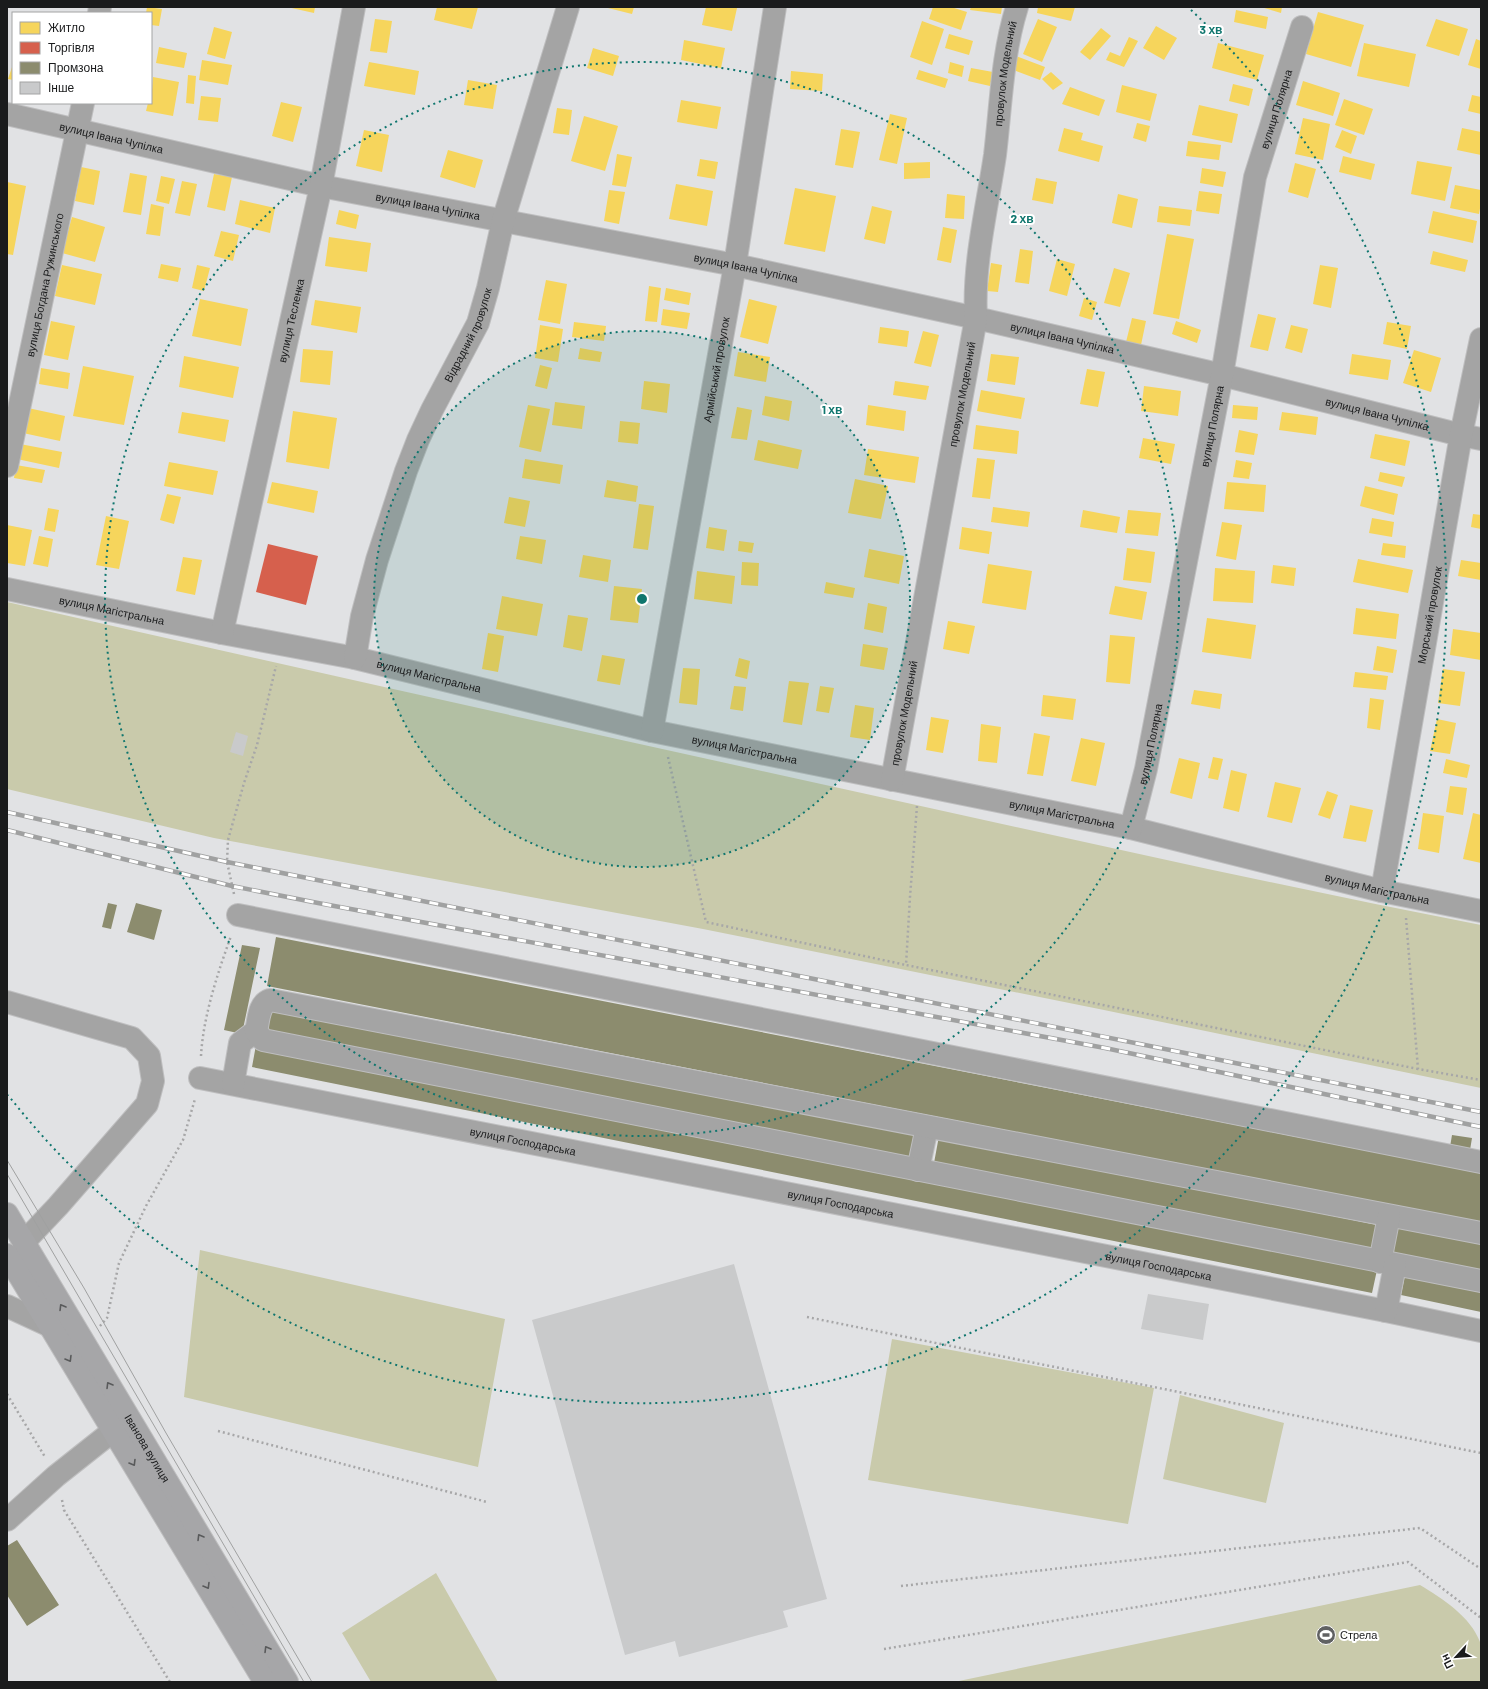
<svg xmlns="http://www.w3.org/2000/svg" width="1488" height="1689" viewBox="0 0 1488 1689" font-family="Barlow,sans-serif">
	<rect width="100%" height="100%" fill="#e1e2e4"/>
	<!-- green -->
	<path fill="#c9caab" d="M7,602C298,668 589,733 880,797C1080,841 1280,886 1481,925V1088L1104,1010L703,929L214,838L7,789Z
		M200,1250L505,1319L478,1467L184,1397Z
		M892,1339L1154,1388L1128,1524L868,1480Z
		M1180,1395L1284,1423L1266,1503L1163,1479Z
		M436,1573L498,1682H371L342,1633Z
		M1420,1585C1442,1598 1471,1617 1480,1642C1483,1649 1481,1673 1481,1682H954Z"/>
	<!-- homes -->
	<path fill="#f6d55c" d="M147,7L162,9L159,26L151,25V13H146Z
		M287,7H315L314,13Z
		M437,7H478L472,29L434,20Z
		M604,7H634L632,14Z
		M706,7L737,8L732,31L702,25Z
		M933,7H951L967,12L961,30L929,19Z
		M971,7H1002L1001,14L970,10Z
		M1038,7H1075L1071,21L1037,13Z
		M1261,7H1282L1281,13Z
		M1236,10L1268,17L1266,29L1234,22Z
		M1318,12L1364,25L1351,67L1306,54Z
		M375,19L392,21L387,53L370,51Z
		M1038,19L1057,27L1042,62L1023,54Z
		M1436,19L1468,29L1459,56L1426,46Z
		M922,21L944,29L932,65L910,57Z
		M1156,26L1177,38L1164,60L1143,48Z
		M214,27L232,32L225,59L207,54Z
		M1101,28L1111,36L1090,60L1080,52Z
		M949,34L973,41L969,55L945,48Z
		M1129,37L1138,41L1124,67L1106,60L1110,52L1120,56Z
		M1476,39L1481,41V69L1468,65Z
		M684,40L725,48L721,68L681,60Z
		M1218,43L1264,55L1257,80L1212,68Z
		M1364,43L1416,54L1409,87L1357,76Z
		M159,47L187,53L184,68L156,63Z
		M593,48L619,56L613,76L587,68Z
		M1016,56L1045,67L1040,80L1011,69Z
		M202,60L232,65L228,85L199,80Z
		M369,62L419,71L415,95L364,86Z
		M950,62L964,66L962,77L948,73Z
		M13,64V80L8,79Z
		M971,68L993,72L990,86L968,81Z
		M919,70L948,79L945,88L916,79Z
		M791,71L823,74L822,91L790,89Z
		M1051,72L1063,83L1053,90L1042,79Z
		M188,75L196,76L194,104L186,103Z
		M153,77L179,82L173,116L146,111L148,103H151Z
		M468,80L497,85L493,109L464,105Z
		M1303,81L1340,93L1333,116L1296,105Z
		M1233,84L1253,89L1249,106L1229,101Z
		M1122,85L1157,94L1150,121L1116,112Z
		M1070,87L1105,100L1099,116L1062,104Z
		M1472,95L1481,97V114L1468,111Z
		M201,96L221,98L218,122L198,120Z
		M1344,99L1373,109L1364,135L1335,125Z
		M681,100L721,107L717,129L677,122Z
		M281,102L302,107L293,142L272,136Z
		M1199,105L1238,114L1232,143L1192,135Z
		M557,108L572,110L569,135L553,133Z
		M890,114L907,118L897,164L879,160Z
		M584,116L618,126L605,171L571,161Z
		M1303,118L1330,124L1323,160L1295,154Z
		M1137,123L1150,126L1146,142L1133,138Z
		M1064,128L1083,133L1081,140L1103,146L1099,162L1058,151Z
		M1462,128L1481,132V155L1457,150Z
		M841,129L860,132L853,168L835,165Z
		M364,130L389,135L382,172L356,166Z
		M1342,130L1357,136L1351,154L1335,147Z
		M1188,141L1221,145L1219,160L1186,156Z
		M448,150L483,160L475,188L440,177Z
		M617,154L632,157L626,187L612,185Z
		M1343,156L1375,164L1371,180L1339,172Z
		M700,159L718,162L715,179L697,176Z
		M1417,161L1452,167L1445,201L1411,194Z
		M930,162V178L904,179V163Z
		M1295,163L1316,169L1308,198L1288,192Z
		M81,167L100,171L94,205L75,201Z
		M1202,168L1226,172L1223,187L1200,183Z
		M130,173L147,176L141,215L123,212Z
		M214,174L232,177L225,211L207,207Z
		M161,176L175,179L169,204L156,201Z
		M1036,178L1057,182L1053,204L1032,200Z
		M182,181L197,184L190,216L175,213Z
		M7,182L26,186L13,255L7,254Z
		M676,184L713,191L707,226L669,219Z
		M1455,185L1481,190V203L1479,214L1450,208Z
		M795,188L836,196L825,252L784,244Z
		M609,190L625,192L619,224L604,221Z
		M1199,191L1222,194L1219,214L1196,211Z
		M947,194L965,196L964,219L945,218Z
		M1118,194L1138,199L1132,228L1112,223Z
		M240,200L275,208L270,233L235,224Z
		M151,204L164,207L160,236L146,234Z
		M872,206L892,211L885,244L864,239Z
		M1159,206L1192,210L1190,226L1157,222Z
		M339,210L359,215L356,229L336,224Z
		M1433,211L1477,221L1473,243L1428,233Z
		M72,217L105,227L95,262L62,253Z
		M943,227L957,230L951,263L937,260Z
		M221,231L239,235L233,261L214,256Z
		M1167,234L1194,239L1179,319L1153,314Z
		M329,237L371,243L367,272L325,266Z
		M1020,249L1033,251L1029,284L1015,282Z
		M1433,251L1468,260L1465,272L1430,264Z
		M1057,259L1075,264L1067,296L1049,291Z
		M991,263L1002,265L998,292L987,291Z
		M161,264L181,268L178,282L158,278Z
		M62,265L102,274L95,305L55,296Z
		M197,265L210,268L204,291L192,288Z
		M1320,265L1338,268L1331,308L1313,304Z
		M1114,268L1130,273L1120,307L1104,303Z
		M546,280L567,284L560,324L538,320Z
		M649,286L661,288L657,322L645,321Z
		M666,288L691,293L689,305L664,300Z
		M1084,298L1097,302L1092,320L1079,316Z
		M200,299L248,309L241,346L192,336Z
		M749,299L777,306L768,344L740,337Z
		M315,300L361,307L357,333L311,325Z
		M663,309L690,313L687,329L661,325Z
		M1258,314L1276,318L1268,351L1250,347Z
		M1132,318L1146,321L1141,345L1126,342Z
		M51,321L75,326L68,360L44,355Z
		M1176,321L1201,330L1197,343L1172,334Z
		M574,322L606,326L604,341L572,337Z
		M1387,322L1411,326L1407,349L1383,344Z
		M540,325L563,329L558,362L535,358Z
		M1291,325L1308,329L1302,353L1285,348Z
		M880,327L909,331L907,347L878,343Z
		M923,331L939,335L931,367L914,363Z
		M580,348L602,352L600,362L578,359Z
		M303,349L333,351L330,385L300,382Z
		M1414,350L1441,358L1431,392L1403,383Z
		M738,352L770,357L766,382L734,376Z
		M991,354L1019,357L1015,385L987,381Z
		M1352,354L1391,360L1388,380L1349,374Z
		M184,356L239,367L233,398L179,387Z
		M540,365L552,368L547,389L535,386Z
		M83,366L134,376L124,425L73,416Z
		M41,368L70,373L68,389L39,384Z
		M1087,369L1105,372L1098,407L1080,404Z
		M644,381L670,384L667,413L641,409Z
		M895,381L929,386L926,400L893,395Z
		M1144,386L1181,391L1178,416L1141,411Z
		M981,390L1025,398L1021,419L977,411Z
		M765,396L792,401L789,421L762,415Z
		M555,402L585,406L582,429L552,425Z
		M528,405L550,409L541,452L519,447Z
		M868,405L906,411L904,431L866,425Z
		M1233,405L1258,407L1257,420L1232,418Z
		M737,407L752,410L747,440L731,438Z
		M28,408L65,416L60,441L23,433Z
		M293,411L337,418L329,469L286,462Z
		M182,412L229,420L225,442L178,433Z
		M1282,412L1318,417L1316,435L1279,430Z
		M620,421L640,423L638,444L618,442Z
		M976,425L1019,431L1017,454L973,449Z
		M1239,430L1258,434L1254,455L1235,452Z
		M1375,434L1410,441L1405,466L1370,458Z
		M1143,438L1175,444L1171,464L1139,458Z
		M758,440L802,450L798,469L754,460Z
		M20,444L62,452L59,468L17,459Z
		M868,449L919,457L915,483L864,475Z
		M977,458L995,460L990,499L972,497Z
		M525,459L563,465L560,484L522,478Z
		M1236,460L1252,463L1249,479L1233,477Z
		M169,462L218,471L213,495L164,486Z
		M16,465L45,470L42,483L14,478Z
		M1380,472L1405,477L1402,487L1378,481Z
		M855,479L888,486L881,519L848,513Z
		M607,480L638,486L636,502L604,497Z
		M272,482L318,491L314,513L267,503Z
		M1227,482L1266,485L1264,512L1224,509Z
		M1365,486L1398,494L1394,515L1360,506Z
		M167,494L181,497L174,524L160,520Z
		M509,497L530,501L525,527L504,523Z
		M639,504L654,506L648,550L633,548Z
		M993,507L1030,512L1028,527L991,522Z
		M48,508L59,510L55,532L44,530Z
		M1083,510L1120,517L1117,533L1080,527Z
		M1128,510L1161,513L1158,536L1125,533Z
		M1473,514L1481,515V529L1471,527Z
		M106,516L129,521L119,569L96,565Z
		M1372,518L1394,522L1392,537L1369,533Z
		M1222,522L1242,525L1236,560L1216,556Z
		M7,525L32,530L25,566L7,563Z
		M709,527L727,530L724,551L706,548Z
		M962,527L992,532L989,554L959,549Z
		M39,536L53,539L48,567L33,564Z
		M520,536L546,540L542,564L516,559Z
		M739,541L754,543L752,553L738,551Z
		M1383,543L1406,546L1405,558L1381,555Z
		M1127,548L1155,552L1151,583L1123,580Z
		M869,549L904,556L899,584L864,577Z
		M583,555L611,560L608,582L579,577Z
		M183,557L202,560L195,595L176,591Z
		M1358,559L1413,570L1408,593L1353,582Z
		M1461,560L1481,563V580L1458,576Z
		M742,562L759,563L758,586L741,585Z
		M988,564L1032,571L1026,610L982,603Z
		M1273,565L1296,568L1294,586L1271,583Z
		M1215,568L1255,571L1253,603L1213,601Z
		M697,571L735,576L732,604L694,599Z
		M826,582L855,588L853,598L824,593Z
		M614,586L642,589L638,623L610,620Z
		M1115,586L1147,592L1142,620L1109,614Z
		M502,596L543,604L537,636L496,629Z
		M868,603L887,607L883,633L864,629Z
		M1356,608L1399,614L1396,639L1353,634Z
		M568,615L588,618L582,651L563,647Z
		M1207,618L1256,625L1251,659L1202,652Z
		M948,621L975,626L969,654L943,649Z
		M1453,629L1481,633V660L1450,655Z
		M488,633L504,636L498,672L482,669Z
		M1110,635L1135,637L1130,684L1106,682Z
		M863,644L888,648L884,670L860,666Z
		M1377,646L1397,650L1393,673L1373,670Z
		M602,655L625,659L620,685L597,681Z
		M739,658L750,661L747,679L735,676Z
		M683,668L700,669L697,705L679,703Z
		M1443,669L1465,672L1460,706L1438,703Z
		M1355,672L1388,676L1386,690L1353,687Z
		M789,681L809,683L802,725L783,722Z
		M734,686L746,687L743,711L730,709Z
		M820,686L834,688L829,713L816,711Z
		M1194,690L1222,694L1220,709L1191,704Z
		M1043,695L1076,699L1073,720L1041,716Z
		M1370,698L1384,700L1380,730L1367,728Z
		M855,705L874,708L870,740L850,737Z
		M931,717L949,720L943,753L926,750Z
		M1437,719L1456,723L1450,754L1430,751Z
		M981,724L1001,727L997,763L978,761Z
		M1034,733L1050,736L1043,776L1027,774Z
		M1081,738L1105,743L1096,786L1071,781Z
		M1213,757L1223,759L1218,780L1208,778Z
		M1179,758L1200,763L1192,799L1170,793Z
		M1446,759L1470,765L1467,778L1443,773Z
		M1231,770L1247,774L1239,812L1223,808Z
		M1275,782L1301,788L1292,823L1267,817Z
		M1450,786L1467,788L1463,815L1446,812Z
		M1327,791L1338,795L1330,819L1318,815Z
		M1350,805L1373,810L1366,842L1343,838Z
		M1423,813L1444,816L1439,853L1418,849Z
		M1473,813L1481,815V863L1463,859Z"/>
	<!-- shops -->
	<path fill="#d6604d" d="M268,544L318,556L306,605L256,592Z"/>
	<!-- industry -->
	<path fill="#8c8c6e" d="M108,903L117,905L111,929L102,927Z
		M136,903L162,910L154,940L127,932Z
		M276,937L1481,1173V1223L267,986Z
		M242,945L260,948L242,1034L224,1030Z
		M268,1008L914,1133L909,1159L263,1033Z
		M256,1045L1377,1270L1372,1293L252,1067Z
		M1452,1135L1472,1138L1470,1150L1450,1147Z
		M939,1136L1377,1225L1371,1251L934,1163Z
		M1399,1223L1481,1241V1272L1393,1253Z
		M1405,1275L1481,1291V1312L1401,1295Z
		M17,1540L59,1605L27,1626L7,1595V1546Z"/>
	<!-- building -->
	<path fill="#c9cacb" d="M236,732L248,736L243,756L230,752Z
		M734,1264L827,1599L783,1611L788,1627L679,1657L675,1641L625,1655L532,1320Z
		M1148,1294L1209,1304L1203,1340L1141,1329Z"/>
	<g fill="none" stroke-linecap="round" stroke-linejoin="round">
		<defs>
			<g id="minor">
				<path d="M99,13L100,7"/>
				<path id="s1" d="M7,114L321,186L735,265L976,318L1222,375L1461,435L1481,439"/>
				<path id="s2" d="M7,466L83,103"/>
				<path id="s3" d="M7,589L222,633L355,658L652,731L1131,828L1382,891L1481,911"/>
				<path id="s4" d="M222,633L321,186L354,7"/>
				<path id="s5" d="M355,658L362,616L377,560L406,471L418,440L432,410L478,323L488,288L503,221L568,7"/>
				<path id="s6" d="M652,731L735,265L775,7"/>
				<path id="s7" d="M892,780L976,318C973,263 987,209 995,155C1001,105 1002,55 1017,7"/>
				<path id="s8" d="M1131,828L1146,769L1222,375L1255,177L1302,27"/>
				<path id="s9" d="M1382,891L1461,435L1481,339"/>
				<path d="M238,915L1481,1162"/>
				<path d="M7,1002L132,1038L149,1056L153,1081L147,1104L58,1206L24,1242"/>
				<path id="s10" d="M200,1078L1386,1311L1481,1331"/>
				<path d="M233,1084L240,1043L256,1031"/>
				<path d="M918,1170L927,1127"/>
				<path d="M1481,1233L270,1000C258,1004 259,1020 256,1031L263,1040L1481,1281"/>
				<path d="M1380,1262L1389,1216"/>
				<path d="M7,1306L59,1330"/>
				<path d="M1386,1311L1395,1265"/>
				<path d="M7,1520L56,1476L128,1419"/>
			</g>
			<g id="major">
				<path id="s11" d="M7,1214L287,1682"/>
				<path d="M7,1255L265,1682"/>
			</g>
		</defs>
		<!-- minor casing -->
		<use href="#minor" stroke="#bebebf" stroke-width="24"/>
		<!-- major casing -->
		<use href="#major" stroke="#bebebf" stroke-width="24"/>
		<!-- path -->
		<path stroke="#a7a7a8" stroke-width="2.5" stroke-dasharray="2 3" stroke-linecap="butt" d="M668,757L706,922L906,965
			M917,806L910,897L906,965L1418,1069
			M234,894L227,862L228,840L244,783L257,745L276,666
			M1406,918L1418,1069L1481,1080
			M201,1056C203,1017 218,972 231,936
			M807,1317L1481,1453
			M100,1326L107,1318L119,1263L146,1206L183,1140L195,1099
			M7,1394L45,1457
			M218,1431L487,1502
			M62,1500L64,1510L170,1682
			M901,1586L1420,1528L1481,1569
			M884,1649L1408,1562L1481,1618"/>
		<!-- minor -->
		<use href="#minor" stroke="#a4a4a4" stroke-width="22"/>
		<!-- major -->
		<use href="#major" stroke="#a6a6a8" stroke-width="22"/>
		<!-- tram -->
		<path stroke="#a0a1a1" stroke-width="1" d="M7,1160L84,1288L166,1433L312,1682
			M7,1174L304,1682"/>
		<defs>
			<path id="rail" d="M7,812L227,862L1481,1112
				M7,830L232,886L318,903L1105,1048L1481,1127"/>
		</defs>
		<!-- rail casing -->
		<use href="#rail" stroke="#a0a1a1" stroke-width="4.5"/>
		<!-- rail -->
		<use href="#rail" stroke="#fff" stroke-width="3" stroke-dasharray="9" stroke-linecap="butt"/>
	</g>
	<!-- one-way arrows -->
	<defs><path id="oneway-chevron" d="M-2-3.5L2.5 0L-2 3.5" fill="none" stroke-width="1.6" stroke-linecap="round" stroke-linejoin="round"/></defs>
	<g stroke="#595a5b">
		<use href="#oneway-chevron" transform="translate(62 1307) rotate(-121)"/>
		<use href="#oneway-chevron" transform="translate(69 1359) rotate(59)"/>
		<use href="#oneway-chevron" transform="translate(109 1385) rotate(-121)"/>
		<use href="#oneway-chevron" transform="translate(133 1463) rotate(59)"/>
		<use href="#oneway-chevron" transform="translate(200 1537) rotate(-121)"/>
		<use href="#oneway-chevron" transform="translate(207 1586) rotate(59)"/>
		<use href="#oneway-chevron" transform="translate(267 1649) rotate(-121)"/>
	</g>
	<!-- distance rings -->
	<circle cx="642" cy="599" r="268" fill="#0f766e" fill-opacity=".12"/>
	<g fill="none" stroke="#0f766e" stroke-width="2" stroke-dasharray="2 4">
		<circle cx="642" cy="599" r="268"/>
		<circle cx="642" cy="599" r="537"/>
		<path d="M1191 10A805 805 0 1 1 8 1095"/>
	</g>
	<!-- icons -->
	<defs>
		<symbol id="stadium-disc" viewBox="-11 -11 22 22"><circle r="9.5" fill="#606162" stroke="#fff"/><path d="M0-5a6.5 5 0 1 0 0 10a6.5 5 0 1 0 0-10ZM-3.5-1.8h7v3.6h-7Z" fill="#fff"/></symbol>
	</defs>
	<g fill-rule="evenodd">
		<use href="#stadium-disc" x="1315" y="1624" width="22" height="22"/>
	</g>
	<g text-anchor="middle" stroke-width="4" stroke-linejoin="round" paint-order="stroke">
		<!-- street labels -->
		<g font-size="11" fill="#1a1b1c" stroke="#fff">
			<text dy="4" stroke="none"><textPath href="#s7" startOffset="716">провулок Модельний</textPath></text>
			<text dy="4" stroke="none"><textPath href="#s8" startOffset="734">вулиця Полярна</textPath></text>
			<text dy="4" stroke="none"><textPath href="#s1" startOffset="107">вулиця Івана Чупілка</textPath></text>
			<text dy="4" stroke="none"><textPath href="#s1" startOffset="431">вулиця Івана Чупілка</textPath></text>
			<text dy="4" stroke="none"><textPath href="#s1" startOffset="755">вулиця Івана Чупілка</textPath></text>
			<text dy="4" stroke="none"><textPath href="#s2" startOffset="185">вулиця Богдана Ружинського</textPath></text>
			<text dy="4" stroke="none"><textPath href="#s4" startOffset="320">вулиця Тесленка</textPath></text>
			<text dy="4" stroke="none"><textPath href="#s5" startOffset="344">Відрадний провулок</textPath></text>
			<text dy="4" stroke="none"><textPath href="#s1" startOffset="1079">вулиця Івана Чупілка</textPath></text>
			<text dy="4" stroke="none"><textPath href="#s6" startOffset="367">Армійський провулок</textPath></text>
			<text dy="4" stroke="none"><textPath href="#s7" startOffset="392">провулок Модельний</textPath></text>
			<text dy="4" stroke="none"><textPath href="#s1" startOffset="1403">вулиця Івана Чупілка</textPath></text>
			<text dy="4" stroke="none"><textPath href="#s8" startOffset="410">вулиця Полярна</textPath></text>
			<text dy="4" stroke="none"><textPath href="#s3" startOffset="107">вулиця Магістральна</textPath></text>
			<text dy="4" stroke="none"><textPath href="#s9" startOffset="280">Морський провулок</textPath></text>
			<text dy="4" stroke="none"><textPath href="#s3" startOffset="431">вулиця Магістральна</textPath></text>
			<text dy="4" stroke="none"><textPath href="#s7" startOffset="68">провулок Модельний</textPath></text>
			<text dy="4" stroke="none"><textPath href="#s8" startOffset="86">вулиця Полярна</textPath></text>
			<text dy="4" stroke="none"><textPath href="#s3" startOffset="755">вулиця Магістральна</textPath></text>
			<text dy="4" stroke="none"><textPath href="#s3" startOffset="1079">вулиця Магістральна</textPath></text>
			<text dy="4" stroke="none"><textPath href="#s3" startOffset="1403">вулиця Магістральна</textPath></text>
			<text dy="4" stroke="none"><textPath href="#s10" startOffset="329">вулиця Господарська</textPath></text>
			<text dy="4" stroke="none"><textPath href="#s10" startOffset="653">вулиця Господарська</textPath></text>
			<text dy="4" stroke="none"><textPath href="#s10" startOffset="977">вулиця Господарська</textPath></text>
			<text dy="4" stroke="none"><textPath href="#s11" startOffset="273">Іванова вулиця</textPath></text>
		</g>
		<!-- poi labels -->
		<g font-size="11" fill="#1a1b1c" stroke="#fff" text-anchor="start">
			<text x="1340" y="1639">Стрела</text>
		</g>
	</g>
	<circle cx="642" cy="599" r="6" fill="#0f766e" stroke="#fff" stroke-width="2"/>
	<g font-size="12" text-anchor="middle" font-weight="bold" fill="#0f766e" stroke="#fff" stroke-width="4" stroke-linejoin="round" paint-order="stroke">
		<text x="1211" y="34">3 хв</text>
		<text x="1022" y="223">2 хв</text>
		<text x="832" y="414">1 хв</text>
	</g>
	<!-- border -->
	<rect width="1488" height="1689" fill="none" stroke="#1a1b1c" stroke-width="16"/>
	<!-- legend -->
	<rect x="12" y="12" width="140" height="92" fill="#ffffff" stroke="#a3a4a4"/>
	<rect x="20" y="22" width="20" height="12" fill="#f6d55c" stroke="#a3a4a4"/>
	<text x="48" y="32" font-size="12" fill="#1a1b1c">Житло</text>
	<rect x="20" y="42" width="20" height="12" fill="#d6604d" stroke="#a3a4a4"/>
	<text x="48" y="52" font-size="12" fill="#1a1b1c">Торгівля</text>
	<rect x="20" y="62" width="20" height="12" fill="#8c8c6e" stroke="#a3a4a4"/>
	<text x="48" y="72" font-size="12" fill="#1a1b1c">Промзона</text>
	<rect x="20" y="82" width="20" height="12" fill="#c9cacb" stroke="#a3a4a4"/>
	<text x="48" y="92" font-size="12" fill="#1a1b1c">Інше</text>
	<!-- north arrow -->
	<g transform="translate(1456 1657) rotate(244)" stroke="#ffffff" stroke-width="3" paint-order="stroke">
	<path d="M0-3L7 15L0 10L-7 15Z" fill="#1a1b1c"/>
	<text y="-6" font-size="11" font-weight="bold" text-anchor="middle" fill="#1a1b1c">Пн</text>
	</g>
</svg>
